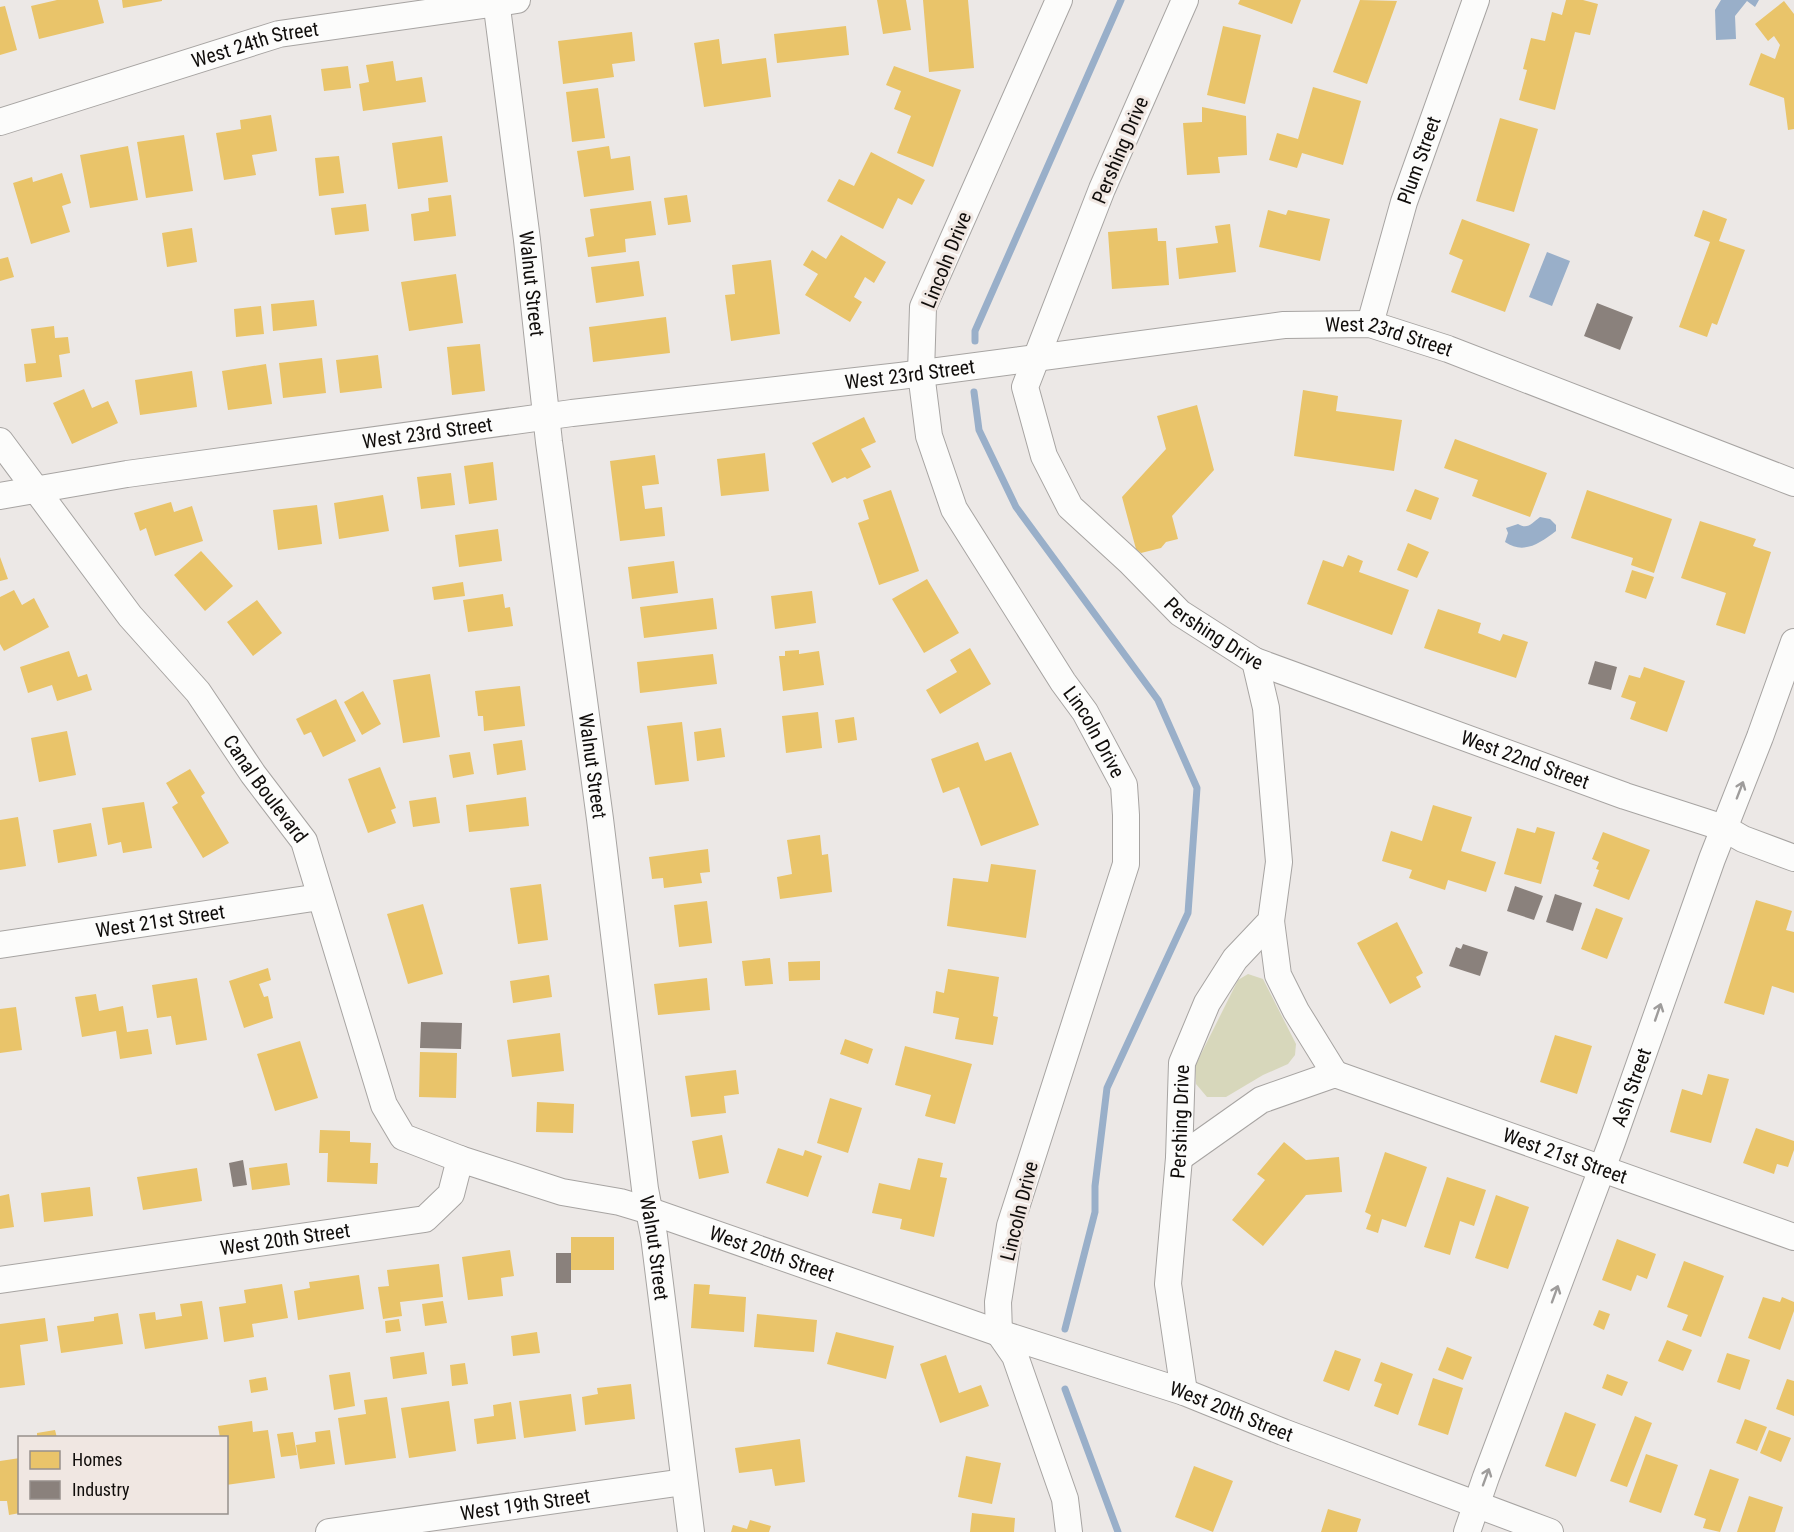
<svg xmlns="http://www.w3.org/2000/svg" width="1794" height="1532" viewBox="0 0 1794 1532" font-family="'Roboto Condensed',sans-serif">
	<rect width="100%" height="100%" fill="#ece8e6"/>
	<!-- green -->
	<path fill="#d7d7bb" d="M1248,974L1263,979L1296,1044L1295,1055L1288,1064L1263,1075L1226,1097H1207L1196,1084L1195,1066L1238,980Z"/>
	<!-- water -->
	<path fill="#99afc9" d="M1721,0H1759L1755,7L1747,1L1735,16L1736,39L1716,40L1715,10Z
		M1547,252L1570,261L1552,306L1529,297Z
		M1540,517L1550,519L1556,525V531C1540,543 1524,555 1505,542L1508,533L1506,528L1518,524C1528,530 1532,523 1540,517Z"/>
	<!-- homes -->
	<path fill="#e9c46a" d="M57,0H98L104,23L39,39L31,6Z
		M122,0H162V1L123,8Z
		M877,0H906L911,30L883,34Z
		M923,0H968L974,68L929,72Z
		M1240,0H1301L1292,24L1238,4Z
		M1360,0L1397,1L1367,84L1333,72Z
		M1566,0H1583L1598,4L1590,35L1575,32L1555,110L1519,100L1527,70L1523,69L1531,38L1545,41L1552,12L1562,15Z
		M1784,1L1794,14V129L1788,130L1784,98L1749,85L1761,53L1775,59L1780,45L1774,36L1768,41L1755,24Z
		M5,6L17,50L0,55V7Z
		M846,26L849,55L777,63L774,34Z
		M1223,26L1261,35L1245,104L1207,95Z
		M632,32L635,61L612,64L614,77L563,84L558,41Z
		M719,39L722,64L766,58L771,97L704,107L694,43Z
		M393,61L396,81L422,77L426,102L363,111L359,84L369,82L366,65Z
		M348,66L351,88L324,91L321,69Z
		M894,66L961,90L933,167L897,153L911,116L894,109L901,91L886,85Z
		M1313,87L1361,101L1343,165L1302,153L1297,168L1269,160L1277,133L1298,139Z
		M598,88L605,138L572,142L566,92Z
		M1202,107L1246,116L1247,155L1218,157L1220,173L1187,175L1183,123L1202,122Z
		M271,115L277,151L252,155L256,175L224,180L216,133L241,129L240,120Z
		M1500,118L1538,129L1514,212L1476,201Z
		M184,135L193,191L146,198L137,142Z
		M442,136L448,182L398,189L392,143Z
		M128,146L138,200L90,208L80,155Z
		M609,146L611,159L630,156L634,190L584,197L577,151Z
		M871,152L925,180L912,205L898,198L883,229L827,201L839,179L854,186Z
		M339,156L344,193L319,196L315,158Z
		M62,173L71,203L62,206L70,232L31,244L13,183L32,177L33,182Z
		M451,195L456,236L414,241L411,214L429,211L428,198Z
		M687,195L691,222L668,225L664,198Z
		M651,201L656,235L625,239L626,252L588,257L585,238L594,236L590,209Z
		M366,204L369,231L335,235L331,208Z
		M1268,210L1286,215L1288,210L1330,219L1320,261L1259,247Z
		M1703,210L1727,219L1719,241L1745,250L1717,325L1712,323L1707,337L1679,327L1710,242L1694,236Z
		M1462,219L1530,244L1505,312L1451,292L1463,260L1449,254Z
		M1230,224L1236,272L1179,279L1176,248L1218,243L1215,226Z
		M192,228L197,262L167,267L162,233Z
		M1157,228L1158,241H1166L1169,285L1112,289L1108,232Z
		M841,235L886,262L874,283L865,277L854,297L862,302L850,322L805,295L818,274L803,265L812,250L826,259Z
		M8,257L14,277L0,281V259Z
		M771,260L780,334L731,341L725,295L735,294L732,265Z
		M639,261L644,296L596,303L591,267Z
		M456,274L463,323L409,331L401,282Z
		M314,300L317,326L273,331L271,304Z
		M261,306L264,334L236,337L234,309Z
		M666,317L670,353L593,362L589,327Z
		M54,326L55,338L68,337L70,353L59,355L62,377L26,382L24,364L36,363L31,329Z
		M480,344L485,391L452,395L447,347Z
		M378,355L382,388L340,393L336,360Z
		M322,358L326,393L283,398L279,363Z
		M266,364L272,404L228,410L222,371Z
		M192,371L197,407L140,415L135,380Z
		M84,389L92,408L108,401L118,423L72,444L53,403Z
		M1303,390L1338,396L1336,411L1402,420L1394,471L1294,456Z
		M1197,405L1214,470L1172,516L1178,539L1166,542L1161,548L1141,553L1136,549L1122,497L1166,449L1157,416Z
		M864,417L876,442L861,449L871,467L847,479L845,477L832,483L812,443Z
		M1455,439L1547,473L1530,517L1472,496L1478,480L1444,468Z
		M765,453L769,491L721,496L717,459Z
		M655,455L659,484L642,486L645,509L662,507L665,536L620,541L610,461Z
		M493,462L497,500L469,504L464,466Z
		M451,473L455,505L421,509L417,477Z
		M1415,489L1439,498L1431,520L1406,511Z
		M891,490L919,571L879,585L858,523L869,519L863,500Z
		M1587,490L1672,519L1654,573L1631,565L1633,558L1571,538Z
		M383,495L389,531L339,539L334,503Z
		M171,502L174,512L192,506L203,541L155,556L146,528L140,531L134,513Z
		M317,505L322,544L278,550L273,510Z
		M1700,521L1756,539L1753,546L1771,552L1745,634L1716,625L1726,593L1681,578Z
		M498,529L502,561L459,567L455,535Z
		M1408,543L1429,552L1417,578L1397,570Z
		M201,551L233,586L205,611L174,575Z
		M1348,555L1363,561L1359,572L1409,590L1392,635L1307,604L1323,560L1343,567Z
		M0,557L8,579L0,581Z
		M674,561L678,593L632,599L628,567Z
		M1632,570L1654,577L1646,599L1625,592Z
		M927,579L959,633L924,653L892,599Z
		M463,582L465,596L434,600L432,587Z
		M14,590L22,605L34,598L49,627L4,651L0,644V597Z
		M812,591L816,623L775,629L771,596Z
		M503,594L505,608L510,607L513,626L468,632L463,600Z
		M713,598L717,629L644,638L640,607Z
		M257,600L282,633L253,656L227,622Z
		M1438,609L1481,623L1478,633L1500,641L1503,634L1528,642L1516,678L1424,648Z
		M970,648L991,684L940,714L926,690L957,672L950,660Z
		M799,650V654L819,651L824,685L783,691L779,656H785V651Z
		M69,651L78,677L87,674L92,690L57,701L52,685L28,693L20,667Z
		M713,654L717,684L640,693L637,662Z
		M1644,667L1685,681L1667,732L1630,719L1636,702L1621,697L1629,675L1640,678Z
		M430,674L440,737L403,743L393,680Z
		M520,686L525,726L484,731L483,716H478L475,691Z
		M363,691L381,724L362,735L344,702Z
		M336,699L356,741L323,757L311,732L304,735L296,719Z
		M818,712L822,748L786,753L782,716Z
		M854,717L857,740L838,743L835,720Z
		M682,722L689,781L655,785L647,726Z
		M721,728L725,757L697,761L694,732Z
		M67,731L76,775L39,782L31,738Z
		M522,740L526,770L497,775L493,744Z
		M978,742L985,761L1011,752L1039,825L981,846L959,787L943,793L931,759Z
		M470,752L474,774L453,778L449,755Z
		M380,767L396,808L391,810L396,823L368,833L348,779Z
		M190,769L205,793L201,796L229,843L203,858L172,807L178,803L166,783Z
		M436,797L440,823L413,827L409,801Z
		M526,797L529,826L469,832L466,805Z
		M144,802L152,848L123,853L121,842L108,845L102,808Z
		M1433,805L1472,817L1461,851L1496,862L1486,892L1448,880L1445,890L1409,878L1412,870L1382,861L1391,831L1422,841Z
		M18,817L26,866L0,870V820Z
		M91,823L97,856L58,863L53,830Z
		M1537,827L1555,832L1541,884L1504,874L1517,828L1535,833Z
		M1603,832L1650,850L1629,900L1593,886L1599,870L1596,869L1599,862L1592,859Z
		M820,835L822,855L828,854L832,892L780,899L777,877L792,874L787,840Z
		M708,849L710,872L700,873L702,883L664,888L663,878L652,879L649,857Z
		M991,864L1036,870L1026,938L947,926L953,878L988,882Z
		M541,884L548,940L518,944L510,888Z
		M1756,900L1792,911L1786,930L1794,932V993L1772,986L1764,1015L1724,1003Z
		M707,901L712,943L679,947L674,905Z
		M423,904L443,974L408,984L387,914Z
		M1596,908L1623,918L1607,959L1581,949Z
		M1397,922L1423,973L1416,977L1421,987L1390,1004L1357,943Z
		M770,958L773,984L745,986L742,961Z
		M820,961V980L789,981L788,962Z
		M268,968L271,980L259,984L264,997L268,996L273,1018L244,1028L229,981Z
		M948,969L999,977L993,1016L998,1017L993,1045L955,1039L959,1018L933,1013L936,991L944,993Z
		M549,975L552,997L513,1003L510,981Z
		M197,978L207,1040L176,1045L171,1016L157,1018L152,985Z
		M707,978L710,1010L658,1015L654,984Z
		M96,994L99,1011L123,1006L127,1032L148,1029L152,1054L120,1059L116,1031L82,1037L75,997Z
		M16,1007L22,1050L0,1053V1009Z
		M560,1033L564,1071L512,1077L507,1040Z
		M1555,1035L1592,1046L1577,1094L1540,1082Z
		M845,1039L873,1049L868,1064L840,1054Z
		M300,1041L318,1098L275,1111L257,1054Z
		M905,1046L972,1064L955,1124L925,1116L931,1095L895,1085Z
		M420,1052L457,1053L456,1098L419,1097Z
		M736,1070L739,1094L724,1096L726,1113L691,1117L685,1076Z
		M1708,1074L1729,1079L1711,1143L1670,1132L1682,1089L1702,1095Z
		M830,1098L862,1108L848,1153L817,1143Z
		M537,1102L574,1104L573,1133L536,1132Z
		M1756,1128L1794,1141V1150L1788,1167L1777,1164L1774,1174L1743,1163Z
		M320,1130L350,1131V1142L371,1143L370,1163H378L377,1184L327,1182L328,1153H319Z
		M722,1135L729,1173L699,1179L692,1141Z
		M1284,1142L1306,1160L1339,1157L1342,1192L1306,1195L1263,1246L1232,1220L1265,1180L1257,1174Z
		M778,1148L803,1156L805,1150L822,1156L808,1197L766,1183Z
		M1385,1152L1427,1167L1406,1227L1382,1219L1378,1233L1366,1229L1371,1215L1365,1212Z
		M918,1158L943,1163L940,1177L947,1178L934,1237L900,1229L902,1219L872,1213L879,1183L910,1190Z
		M287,1163L290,1185L252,1190L249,1168Z
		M197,1168L202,1201L143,1210L137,1177Z
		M1447,1177L1486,1190L1474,1226L1460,1221L1450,1255L1424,1247Z
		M90,1187L93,1216L44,1222L41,1193Z
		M9,1194L14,1227L0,1229V1196Z
		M1496,1195L1529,1207L1508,1269L1475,1258Z
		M571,1237H614V1270H571Z
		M1617,1239L1656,1254L1647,1279L1637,1275L1631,1291L1602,1280Z
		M510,1250L514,1276L501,1278L503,1296L468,1300L462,1257Z
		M1684,1261L1724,1276L1701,1337L1682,1330L1688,1315L1667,1307Z
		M439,1264L443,1297L400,1302L402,1316L383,1319L378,1287L389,1286L387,1270Z
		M359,1275L364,1309L298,1320L294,1291L310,1288L309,1282Z
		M282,1284L288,1318L252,1324L254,1337L224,1342L219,1307L246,1303L244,1290Z
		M694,1284L710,1285L709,1294L746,1297L744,1332L691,1328Z
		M1763,1297L1780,1302L1782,1297L1794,1302V1311L1780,1350L1748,1338Z
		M202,1301L208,1339L145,1349L139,1314L155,1312L156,1320L182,1316L180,1304Z
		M443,1301L447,1323L425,1326L422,1304Z
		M1599,1310L1610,1314L1604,1330L1593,1325Z
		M118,1313L123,1344L61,1353L57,1326L94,1321V1317Z
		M757,1314L817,1320L814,1352L754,1347Z
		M45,1318L48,1341L20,1345L25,1385L0,1388V1324Z
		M399,1319L401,1331L386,1333L385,1321Z
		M537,1332L540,1353L513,1356L511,1336Z
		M836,1332L894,1346L886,1379L827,1364Z
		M1667,1340L1692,1350L1683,1371L1658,1361Z
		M1447,1347L1472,1357L1463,1380L1438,1370Z
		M1335,1350L1361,1359L1349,1391L1323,1381Z
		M424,1352L427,1374L393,1379L390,1357Z
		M1727,1353L1750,1360L1740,1390L1717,1382Z
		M946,1355L959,1393L981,1385L989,1406L940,1423L920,1364Z
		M1381,1362L1413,1374L1398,1415L1374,1406L1382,1384L1374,1381Z
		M465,1363L468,1384L452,1386L450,1365Z
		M350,1372L355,1406L334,1410L329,1375Z
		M1607,1374L1628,1382L1622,1396L1602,1388Z
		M266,1377L268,1390L251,1393L249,1380Z
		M1433,1378L1463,1388L1448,1435L1418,1425Z
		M1787,1379L1794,1381V1416L1776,1409Z
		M631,1384L635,1419L585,1425L582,1397L598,1394L597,1388Z
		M571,1394L576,1431L524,1438L519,1401Z
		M387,1397L396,1458L345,1465L338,1418L366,1414L364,1400Z
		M449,1401L456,1451L409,1458L401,1408Z
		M511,1402L516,1439L477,1444L474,1419L494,1416L493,1405Z
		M1565,1412L1596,1424L1576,1477L1545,1466Z
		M1635,1416L1652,1423L1627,1487L1610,1481Z
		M1745,1419L1767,1427L1757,1451L1736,1443Z
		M252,1421L253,1432L268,1430L275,1478L226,1485V1438H220L218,1426Z
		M55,1430L57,1438H37V1433Z
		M330,1430L335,1464L300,1469L296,1445L316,1442L315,1432Z
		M1769,1430L1791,1438L1781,1462L1760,1453Z
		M293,1432L297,1455L281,1457L277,1434Z
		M800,1439L805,1482L775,1486L772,1469L739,1473L735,1448Z
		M1646,1454L1678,1465L1661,1513L1629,1502Z
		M966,1456L1001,1463L992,1504L958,1497Z
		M20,1458V1513L9,1515L7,1501H0V1461Z
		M1194,1466L1233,1481L1213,1532L1175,1517Z
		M1710,1469L1739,1479L1720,1532L1703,1528L1706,1519L1694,1515Z
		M1749,1496L1783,1507L1775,1532H1737Z
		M1328,1509L1361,1519L1357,1532H1321Z
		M972,1513L1015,1518L1014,1532H970Z
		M750,1520L771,1526L769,1532H731L733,1525L747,1529Z"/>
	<!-- industry -->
	<path fill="#8a817c" d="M1597,303L1633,317L1620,350L1584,336Z
		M1595,661L1617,667L1611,690L1588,684Z
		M1515,886L1543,896L1534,920L1507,911Z
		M1555,894L1582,903L1573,931L1546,922Z
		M1463,944L1488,952L1480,976L1449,966L1456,947L1461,949Z
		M421,1022L462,1023L461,1049L420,1048Z
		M243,1160L247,1185L233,1187L229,1163Z
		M556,1253H571V1283H556Z"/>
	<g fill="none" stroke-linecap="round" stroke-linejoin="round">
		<!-- stream -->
		<path stroke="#99afc9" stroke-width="7" d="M975,341V331L1121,0
			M974,392L979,430L1016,507L1158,700L1197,788L1188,913L1107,1088L1095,1186V1212L1065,1329
			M1065,1389L1118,1532"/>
		<defs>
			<g id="minor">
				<path id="s1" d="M496,0L527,240L549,442L600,819L645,1189L654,1236L691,1532"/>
				<path id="s2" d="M1059,0L923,307L921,373L929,436L954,509L1063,682L1085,712L1124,785L1126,815V864L1010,1226L998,1302L999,1333L1015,1356L1065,1499L1069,1532"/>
				<path id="s3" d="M1185,0L1102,189L1025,387L1044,456L1070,507L1130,562L1180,613L1255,661L1625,796L1724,828L1743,839L1794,858"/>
				<path id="s4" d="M0,122L279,34L517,0"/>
				<path id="s5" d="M1370,324L1404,202L1476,0"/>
				<path id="s6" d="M0,441L130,616L198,692L253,774L304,841L384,1105L403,1137L460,1159"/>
				<path id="s7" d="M0,496L127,474L572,413L900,376L1284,325L1370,324L1448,349L1794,483"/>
				<path d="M1271,921L1278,975L1296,1011L1335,1074"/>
				<path id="s8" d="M0,945L320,897"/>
				<path id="s9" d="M1179,1158L1261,1100L1335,1074L1794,1237"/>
				<path id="s10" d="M0,1280L425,1219L451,1194L460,1159L562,1192L620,1202L650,1211L999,1333L1184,1392L1283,1432L1550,1532"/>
				<path id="s11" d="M1184,1392L1168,1284L1179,1158L1182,1063L1207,1003L1235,959L1271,921L1279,862L1266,708L1255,661"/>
				<path id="s12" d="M329,1532L684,1482"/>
				<path id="s13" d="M1467,1532L1486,1477L1612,1142L1712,859L1760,737L1794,642"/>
			</g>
		</defs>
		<!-- minor casing -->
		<use href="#minor" stroke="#a7a4a2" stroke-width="28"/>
		<!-- minor -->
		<use href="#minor" stroke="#fcfcfb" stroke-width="26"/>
	</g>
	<!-- one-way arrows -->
	<defs><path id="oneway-shaft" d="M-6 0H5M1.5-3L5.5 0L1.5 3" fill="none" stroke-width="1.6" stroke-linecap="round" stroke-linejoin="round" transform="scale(1.5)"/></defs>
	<g stroke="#9e9c9b">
		<use href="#oneway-shaft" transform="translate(1740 790) rotate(-69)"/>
		<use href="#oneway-shaft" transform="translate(1658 1012) rotate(-71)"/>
		<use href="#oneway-shaft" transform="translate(1555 1294) rotate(-70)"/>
		<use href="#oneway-shaft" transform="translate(1486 1477) rotate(-70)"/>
	</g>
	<g text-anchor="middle" stroke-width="6" stroke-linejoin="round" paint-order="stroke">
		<!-- street labels -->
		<g font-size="20" fill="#100d0b" stroke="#f0e7e2">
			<text dy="7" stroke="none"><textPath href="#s4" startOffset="267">West 24th Street</textPath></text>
			<text transform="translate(1120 150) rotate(-67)" y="7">Pershing Drive</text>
			<text dy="7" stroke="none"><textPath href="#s5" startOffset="171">Plum Street</textPath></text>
			<text transform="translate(946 260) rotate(-68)" y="7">Lincoln Drive</text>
			<text dy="7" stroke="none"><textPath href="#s1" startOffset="286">Walnut Street</textPath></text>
			<text dy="7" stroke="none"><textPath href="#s7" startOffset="1402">West 23rd Street</textPath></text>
			<text dy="7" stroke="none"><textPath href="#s7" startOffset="918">West 23rd Street</textPath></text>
			<text dy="7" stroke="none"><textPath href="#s7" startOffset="432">West 23rd Street</textPath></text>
			<text dy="7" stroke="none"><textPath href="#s3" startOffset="740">Pershing Drive</textPath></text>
			<text dy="7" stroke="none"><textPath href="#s2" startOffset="806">Lincoln Drive</textPath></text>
			<text dy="7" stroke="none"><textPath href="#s3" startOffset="1077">West 22nd Street</textPath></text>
			<text dy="7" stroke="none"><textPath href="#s1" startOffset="772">Walnut Street</textPath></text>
			<text dy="7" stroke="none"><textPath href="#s6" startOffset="438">Canal Boulevard</textPath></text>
			<text dy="7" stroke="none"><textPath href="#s8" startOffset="162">West 21st Street</textPath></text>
			<text dy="7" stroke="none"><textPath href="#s13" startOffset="474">Ash Street</textPath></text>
			<text dy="7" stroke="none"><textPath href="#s11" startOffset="272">Pershing Drive</textPath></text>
			<text dy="7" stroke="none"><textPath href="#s9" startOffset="423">West 21st Street</textPath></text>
			<text transform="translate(1019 1211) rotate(-76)" y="7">Lincoln Drive</text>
			<text dy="7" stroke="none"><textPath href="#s10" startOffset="288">West 20th Street</textPath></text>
			<text dy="7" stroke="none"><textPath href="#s1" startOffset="1258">Walnut Street</textPath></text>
			<text dy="7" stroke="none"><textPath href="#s10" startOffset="828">West 20th Street</textPath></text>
			<text dy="7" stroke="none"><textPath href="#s10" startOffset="1314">West 20th Street</textPath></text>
			<text dy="7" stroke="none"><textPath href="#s12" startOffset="198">West 19th Street</textPath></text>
		</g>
	</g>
	<!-- legend -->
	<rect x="18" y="1436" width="210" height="78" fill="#f0e7e2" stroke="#96908c" stroke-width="1.5"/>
	<rect x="30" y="1451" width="30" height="18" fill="#e9c46a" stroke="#96908c" stroke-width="1.5"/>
	<text x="72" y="1466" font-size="18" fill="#100d0b">Homes</text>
	<rect x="30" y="1481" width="30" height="18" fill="#8a817c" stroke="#96908c" stroke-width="1.5"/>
	<text x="72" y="1496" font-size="18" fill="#100d0b">Industry</text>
</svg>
